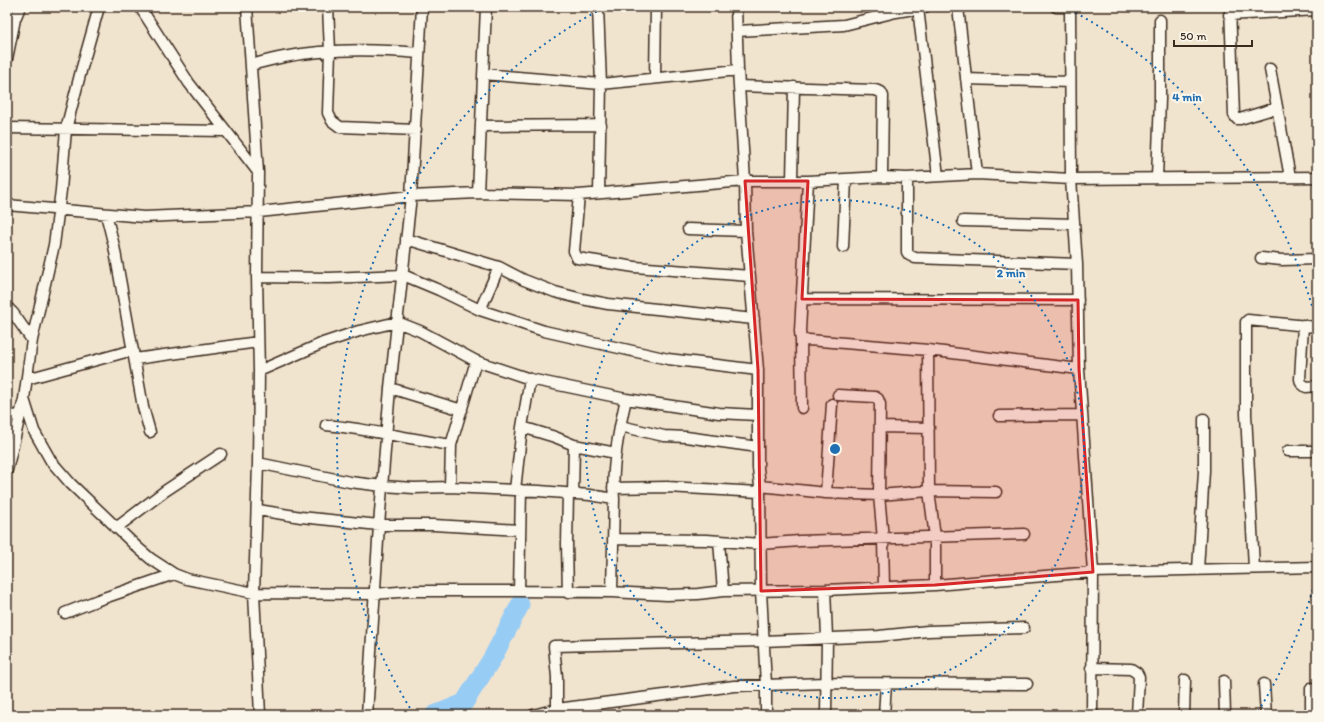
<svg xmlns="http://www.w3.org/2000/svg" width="1324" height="722" viewBox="0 0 1324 722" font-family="Itim,sans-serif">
	<rect width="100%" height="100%" fill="#f1e4cf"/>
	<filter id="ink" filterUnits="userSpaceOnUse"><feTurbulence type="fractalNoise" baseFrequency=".025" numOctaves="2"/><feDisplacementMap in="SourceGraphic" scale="8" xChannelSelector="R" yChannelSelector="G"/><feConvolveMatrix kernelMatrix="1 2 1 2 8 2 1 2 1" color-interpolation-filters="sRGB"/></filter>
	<g filter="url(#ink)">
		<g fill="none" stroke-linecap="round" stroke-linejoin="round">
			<!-- river -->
			<path stroke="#97ccf5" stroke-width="19" d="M434,715L464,703L493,657L520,605"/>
			<defs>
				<path id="street" d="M140,7L189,83L258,172
					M247,7L258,172L257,277L259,371L258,463L254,593L260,715
					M328,7L330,51L328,113L332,121L340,127L416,130
					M598,7L601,84L599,193
					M736,7L738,70L745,181L746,231L758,370V468L760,486L761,591L766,685V715
					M958,7L977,174
					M1056,7H1070
					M1070,7L1071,179L1077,264L1079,369L1093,572L1092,715
					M1230,7L1234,115L1237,119H1240L1276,108
					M918,8L938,176
					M1229,15L1317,10
					M737,31L844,25L896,12L925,7
					M7,59L15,19L20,7
					M251,65C262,62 273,59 284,57C328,48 374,49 419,53
					M1270,69L1290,177
					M483,74L601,84L738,70
					M655,78L656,7
					M966,79L1070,82
					M739,86L875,90L881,92L883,96L882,177
					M481,126L601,125
					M7,128L226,131
					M907,178V252L909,255L915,258L1077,264
					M1157,178L1160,99V20
					M792,180L794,87
					M808,181L800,331L801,341L809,340L928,350L1079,369
					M478,193L486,7
					M579,195L574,251L577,258L635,267L750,276
					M7,205L144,217L259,212L411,196L478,193L579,195L745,181H808L882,177L907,178L977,174L1071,179L1317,177
					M106,214L114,246L143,407L150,432
					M963,221L1074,224
					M688,229L746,231
					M406,239L499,267L524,280L555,292L582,299L608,304L754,319
					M843,247L846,179
					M1261,258L1282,260L1317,259
					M257,277L329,278L403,275L439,290L480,310L544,331L668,359L758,370
					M802,299L1078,300
					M7,307L13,313L32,340L24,399L34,431L51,461L71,484L138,548L151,559L174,574L187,579L254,593L374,594L410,591H519L612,592L667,595L698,594L723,591L825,590L935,585L1093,572L1317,567
					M480,310L499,267
					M1303,325L1300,379L1301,383L1306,387L1317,386
					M32,340L54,245L61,190L66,129L81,71L99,7
					M801,341L802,408
					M928,350L929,491L935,537V585
					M135,359L258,342
					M259,371L323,343L359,331L397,322L420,331L476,361L530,379L626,399L719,413L757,415
					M27,379L133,350
					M390,388L462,410
					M838,395L875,397L878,399L880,404L879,495L883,539L884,587
					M7,415L19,416
					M999,416L1082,415
					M326,425C368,429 409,439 451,445
					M620,426L664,436L686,437L758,447
					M522,427L555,437L574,445L616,453
					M880,427L929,428
					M1288,451H1317
					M258,463L350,482L383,486L414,488L450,487L539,491L590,495L614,499
					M7,470L24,399
					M760,486L826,493L879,495L929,491L996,492
					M450,487L451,445L476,361
					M613,488L667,487L759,492
					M515,490L522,427L530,379
					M826,493L832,404
					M568,494L567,544L568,593
					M573,494L574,445
					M258,510L301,517L379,525H434L520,530
					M116,528L165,491L221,454
					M613,539L707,540L760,544L800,541L1024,534
					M719,541L723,591
					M1254,568L1246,414V322L1248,320L1317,327
					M1198,570L1204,471V419
					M825,590L827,637L826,715
					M519,591L521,490
					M612,592L614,499C611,469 619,429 626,399
					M65,613L98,600L174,574
					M1091,668L1131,669L1137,673L1139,677L1137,715
					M1224,681L1225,715
					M1264,684L1266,715
					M1311,688V715
					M367,715L379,525L390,388L411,196L422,7
					M533,715L557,709L734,686L826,683L1027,684
					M559,715L557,709V677L554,646L764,641L879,636L928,631L1024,628
					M884,715L886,684
					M1184,715L1185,680"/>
			</defs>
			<!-- street casing -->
			<use href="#street" stroke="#3b2a1e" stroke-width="13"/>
			<!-- street -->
			<use href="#street" stroke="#fbf7ec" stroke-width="10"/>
		</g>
	</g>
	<!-- marked area -->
	<path fill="#d62828" fill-opacity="0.2" stroke="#d62828" stroke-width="3" stroke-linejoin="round" d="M745,181H808L802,299L1078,300L1079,369L1093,572L935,585L761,591L758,370Z"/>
	<!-- distance rings -->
	<g fill="none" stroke="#1f6fb2" stroke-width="2" stroke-dasharray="2 4">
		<circle cx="835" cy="449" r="249"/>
		<path d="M1316 578A498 498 0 0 1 1257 713M413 713A498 498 0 0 1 605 7M1065 7A498 498 0 0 1 1316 320"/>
	</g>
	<circle cx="835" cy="449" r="6" fill="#1f6fb2" stroke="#fbf7ec" stroke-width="2"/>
	<g font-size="12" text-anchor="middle" font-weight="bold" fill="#1f6fb2" stroke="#fbf7ec" stroke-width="4" stroke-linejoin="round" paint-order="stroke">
		<text x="1187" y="101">4 min</text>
		<text x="1011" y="277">2 min</text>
	</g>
	<!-- margin -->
	<rect width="1324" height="722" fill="none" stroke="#fbf7ec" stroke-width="24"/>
	<rect x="12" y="12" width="1300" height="698" fill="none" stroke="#3b2a1e" stroke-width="1.5" filter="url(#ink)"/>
	<!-- scale -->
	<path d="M1174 40v6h78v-6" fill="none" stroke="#3b2a1e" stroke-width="2"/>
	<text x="1180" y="40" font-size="12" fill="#3b2a1e" stroke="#fbf7ec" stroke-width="3" paint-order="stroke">50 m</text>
</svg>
